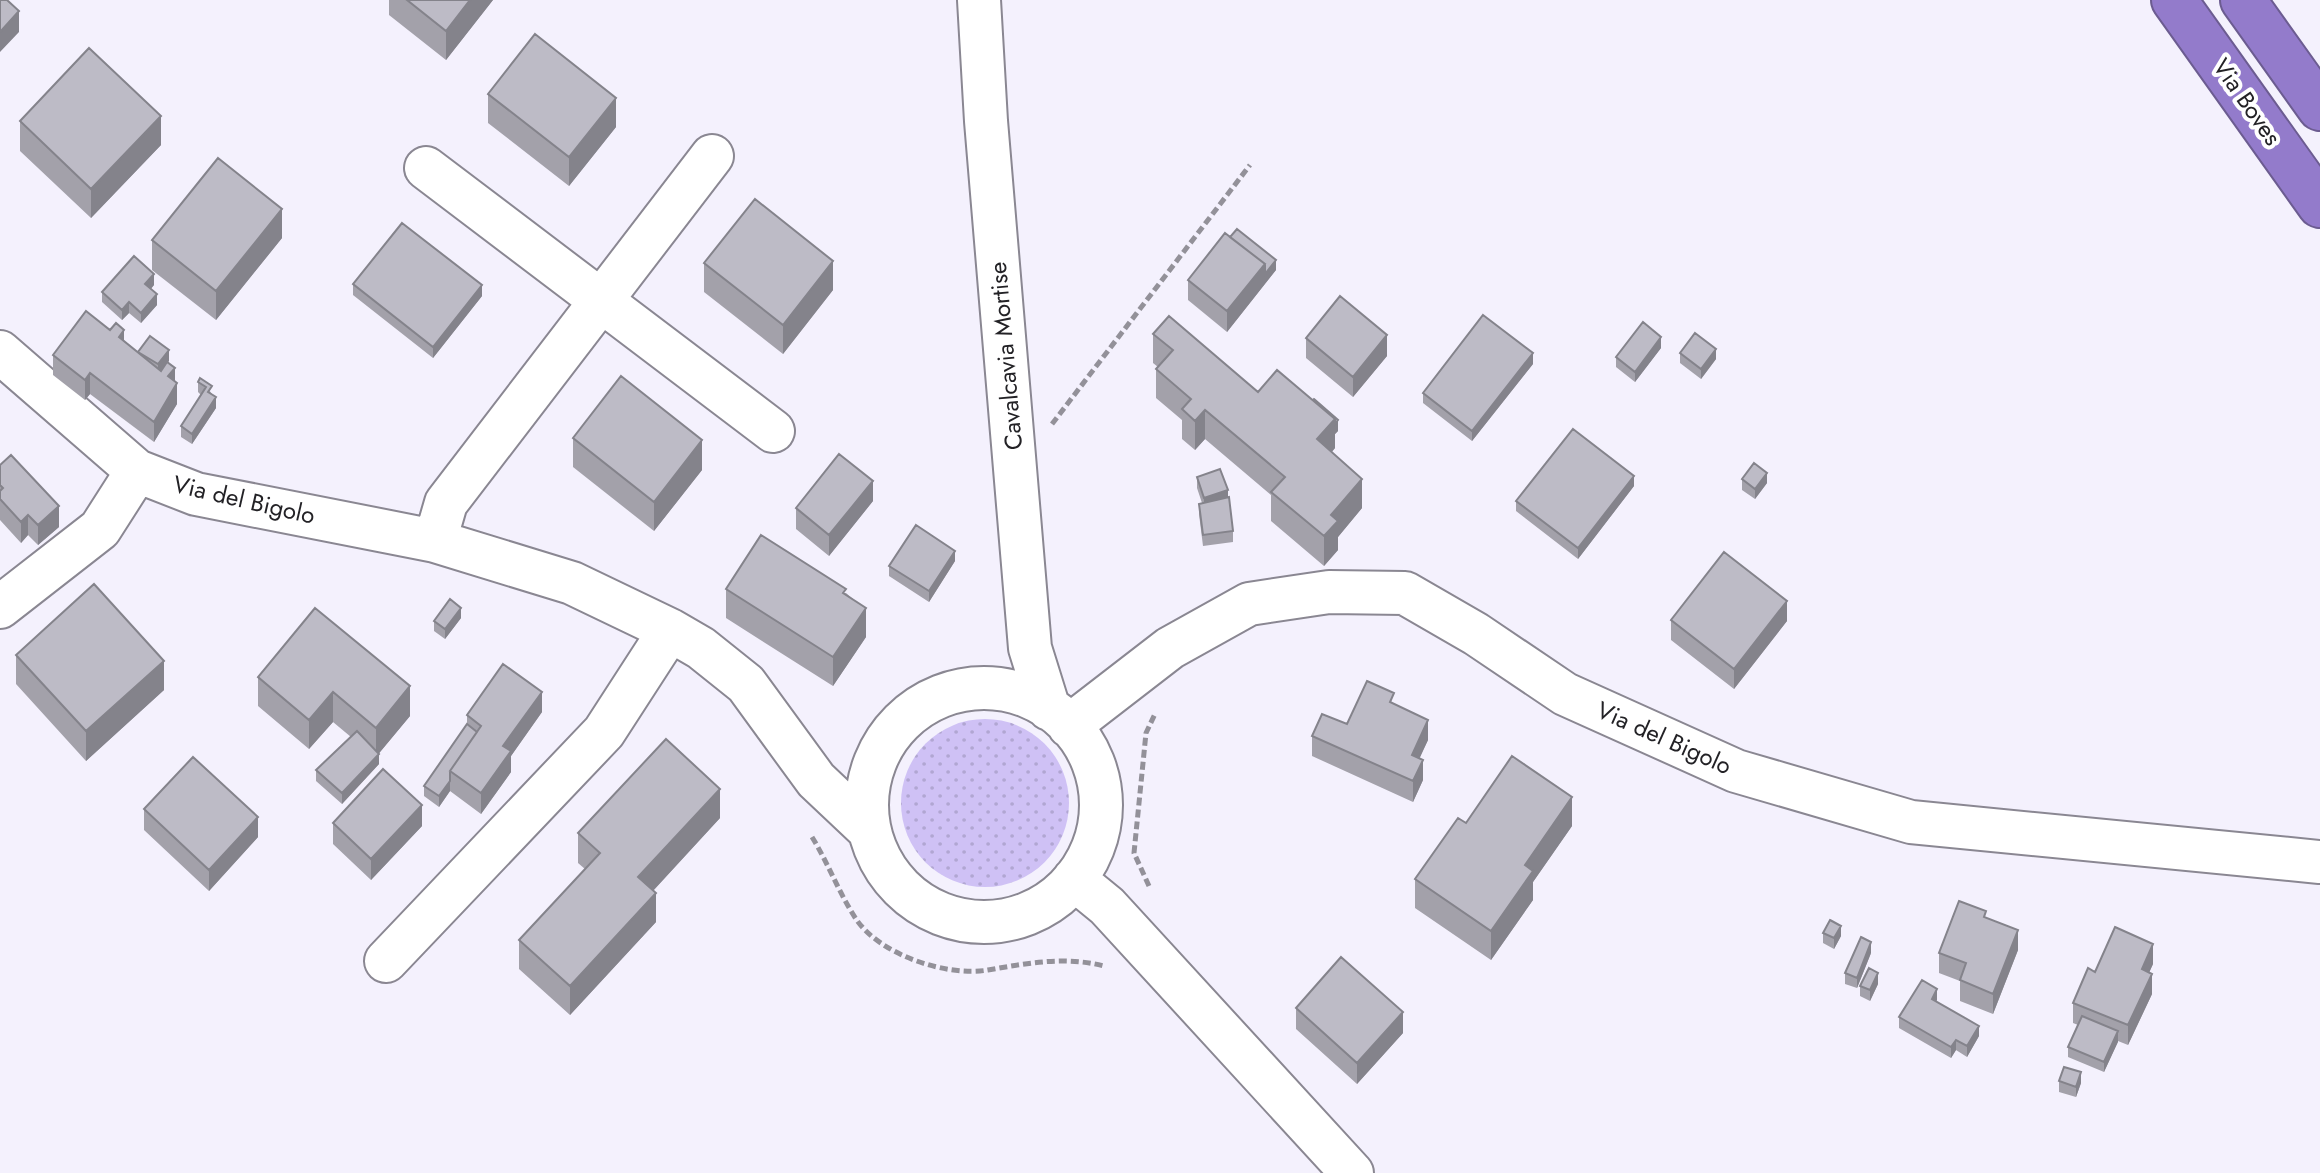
<svg xmlns="http://www.w3.org/2000/svg" width="2320" height="1173" viewBox="0 0 2320 1173" font-family="Jost,sans-serif">
	<defs>
		<pattern id="grass-dots" width="8" height="8" patternUnits="userSpaceOnUse" patternTransform="scale(2)"><rect width="8" height="8" fill="#cfc1f5"/><path d="M2 2h.1M6 6h.1" fill="none" stroke="#b1a6d2" stroke-width="1.8" stroke-linecap="round"/></pattern>
	</defs>
	<rect width="100%" height="100%" fill="#f4f1fd"/>
	<!-- grass -->
	<path fill="url(#grass-dots)" d="M901 803a84 84 0 1 1 168 0a84 84 0 1 1-168 0Z"/>
	<g fill="none" stroke-linecap="round" stroke-linejoin="round">
		<defs>
			<path id="minor" d="M979,0L986,121L1030,648L1049,709
				M426,168L773,431
				M0,352L137,471L196,494L435,541L572,583L670,630L701,648L746,684L816,780L869,830
				M435,541L446,503L712,156
				M0,607L100,529L137,471
				M867 805a117 117 0 1 1 234 0a117 117 0 1 1-234 0Z
				M1069,726L1170,648L1249,604L1329,592L1405,593L1476,634L1565,694L1736,771L1911,822L2320,862
				M1074,879L1107,906L1352,1173
				M386,961L604,732L670,630"/>
			<path id="highway" d="M2174,0L2320,205
				M2243,0L2320,108"/>
		</defs>
		<!-- minor casing -->
		<use href="#minor" stroke="#8a8792" stroke-width="46"/>
		<!-- highway casing -->
		<use href="#highway" stroke="#6c5c91" stroke-width="48"/>
		<!-- path -->
		<path stroke="#939199" stroke-width="5" stroke-dasharray="8 4" stroke-linecap="butt" d="M1052,424L1250,165
			M812,837C828,863 839,893 856,919C880,955 947,977 988,970C1028,963 1065,956 1104,966
			M1149,886L1134,853L1146,733L1155,714"/>
		<!-- minor -->
		<use href="#minor" stroke="#fff" stroke-width="42"/>
		<!-- highway -->
		<use href="#highway" stroke="#937bcb" stroke-width="44"/>
	</g>
	<!-- wall -->
	<path fill="#a3a1aa" d="M389,0H493L446,60L389,15Z
		M488,94L616,127L569,186L488,123Z
		M20,121L161,145L91,218L20,151Z
		M282,238L216,320L152,270V240Z
		M704,263L833,290L783,354L704,292Z
		M1276,270L1227,332L1188,300V280Z
		M353,284L482,296L433,358L353,295Z
		M154,285L151,289L157,305L141,323L129,313L122,320L102,302V292Z
		M1153,334L1258,392L1338,431L1335,434V448L1332,452L1362,508L1338,537V550L1324,566L1271,521V495L1205,439L1195,450L1182,439V420L1156,398V369L1158,367L1153,363Z
		M1306,338L1387,356L1353,397L1306,358Z
		M124,342L138,352L169,361L167,362L175,381L177,404L154,442L90,394L85,400L53,375V355Z
		M1661,348L1635,382L1616,367V357Z
		M1680,353L1716,359L1701,379L1680,363Z
		M1533,364L1472,441L1423,403V393Z
		M200,378L212,394L216,408L192,444L181,437V426L201,395L198,392V382Z
		M573,438L702,470L654,531L573,467Z
		M0,465L59,527L38,545L28,535L21,543L0,520Z
		M1197,477L1228,497L1233,531V542L1203,546L1199,514V504L1202,503L1197,488Z
		M1742,479L1767,483L1755,499L1742,490Z
		M1634,486L1578,559L1516,511V501Z
		M873,501L829,556L796,529V508Z
		M955,561L929,602L889,576V566Z
		M726,589L846,593L853,599L866,637L833,686L726,618Z
		M315,608L410,716L379,753V764L342,804L316,781V770L351,737L333,722L309,749L258,706V677Z
		M461,618L445,639L434,631V621Z
		M1671,620L1787,621L1734,689L1671,640Z
		M16,655L164,690L86,761L16,684Z
		M1394,704L1428,740L1419,758L1423,780L1413,802L1312,756V736L1347,724Z
		M542,712L511,756V772L481,814L450,791L439,807L424,796V786L467,724V715Z
		M144,809L258,837L209,891L144,830Z
		M720,818L653,891L656,922L570,1015L519,969V940L585,869L578,863V833Z
		M333,823L422,826L371,880L333,844Z
		M1466,823L1572,826L1533,882V900L1491,960L1415,908V879Z
		M1986,918L2018,950L1993,1014L1960,1001V981L1939,973V953Z
		M1823,933L1841,936L1834,949L1823,943Z
		M1871,953L1857,988L1845,984V973Z
		M2153,964L2149,972L2152,994L2128,1045L2118,1041L2104,1072L2068,1057V1047L2078,1025L2073,1023V1003L2095,972Z
		M1878,984L1870,1001L1860,996V986Z
		M1937,1000L1936,1001L1979,1036L1967,1057L1956,1050L1951,1058L1899,1028V1017Z
		M1296,1008L1403,1033L1357,1084L1296,1029Z
		M2059,1081L2081,1083L2076,1097L2059,1092Z"/>
	<!-- shaded-wall -->
	<path fill="#84838b" d="M470,0H493L446,60V31Z
		M19,11V32L0,52V32Z
		M616,98V127L569,186V157Z
		M161,116V145L91,218V189Z
		M282,209V238L216,320V291Z
		M1276,260V270L1227,332V311L1265,264Z
		M833,261V290L783,354V325Z
		M154,274V285L145,295V284Z
		M482,285V296L433,358V347Z
		M157,294V305L141,323V313Z
		M129,302V313L122,320V310Z
		M124,330V350L119,337Z
		M1387,335V356L1353,397V377Z
		M1661,337V348L1635,382V372Z
		M1716,349V359L1701,379V369Z
		M169,350V361L158,374V364Z
		M1533,353V364L1472,441V431Z
		M175,368V387L177,383V404L154,442V422L168,376Z
		M90,373V394L85,400V380Z
		M216,397V408L192,444V434Z
		M1205,410V439L1195,450V421Z
		M1335,419L1338,420V431L1335,434V448L1317,468V439Z
		M702,440V470L654,531V502Z
		M1767,473V483L1755,499V489Z
		M1634,476V486L1578,559V548Z
		M1362,479V508L1338,537V550L1324,566V536L1331,515Z
		M873,481V501L829,556V535Z
		M1228,490V500L1204,509V498Z
		M59,506V527L38,545V525Z
		M28,515V535L21,543V522Z
		M955,551V561L929,602V591Z
		M1787,601V621L1734,689V669Z
		M461,608V618L445,639V629Z
		M866,608V637L833,686V657Z
		M164,661V690L86,761V731Z
		M410,686V716L376,757V728Z
		M333,692V722L309,749V720Z
		M542,692V712L511,756V772L481,814V793L503,746Z
		M1428,720V740L1412,775V755Z
		M379,754V764L342,804V793Z
		M1423,760V780L1413,802V781Z
		M450,781V791L439,807V796Z
		M720,789V818L638,907V877Z
		M1572,797V826L1533,882V900L1491,960V931L1525,865Z
		M422,805V826L371,880V859Z
		M258,817V837L209,891V870Z
		M656,893V922L570,1015V986Z
		M1841,926V936L1834,949V938Z
		M2018,930V950L1993,1014V994Z
		M1871,942V953L1857,988V978Z
		M2153,944V964L2142,989V969Z
		M1878,973V984L1870,1001V990Z
		M2152,974V994L2128,1045V1025Z
		M1937,989V1000L1932,1009V999Z
		M1403,1012V1033L1357,1084V1063Z
		M1979,1026V1036L1967,1057V1046Z
		M2118,1031V1042L2104,1072V1062Z
		M1956,1040V1050L1951,1058V1047Z
		M2081,1072V1083L2076,1097V1087Z"/>
	<!-- building -->
	<path fill="#bdbbc6" stroke="#84838b" stroke-width="2" d="M0,0H7L19,11L0,32Z
		M407,0H470L446,31Z
		M535,34L616,98L569,157L488,94Z
		M89,48L161,116L91,189L20,121Z
		M218,158L282,209L216,291L152,240Z
		M755,199L833,261L783,325L704,263Z
		M402,223L482,285L433,347L353,284Z
		M1237,229L1276,260L1265,274V264L1230,237Z
		M1225,233L1265,264L1227,311L1188,280Z
		M134,256L154,274L145,284L157,294L141,313L129,302L122,310L102,292Z
		M1340,296L1387,335L1353,377L1306,338Z
		M86,311L110,330L116,323L124,330L119,337L161,371L167,362L175,368L168,376L177,383L154,422L90,373L85,380L53,355Z
		M1483,315L1533,353L1472,431L1423,393Z
		M1169,316L1258,392L1277,370L1335,419L1317,439L1362,479L1331,515L1338,521L1324,536L1271,492L1285,477L1205,410L1195,421L1182,409L1191,399L1156,369L1173,350L1153,334Z
		M1643,322L1661,337L1635,372L1616,357Z
		M1695,333L1716,349L1701,369L1680,353Z
		M150,336L169,350L158,364L138,352Z
		M621,376L702,440L654,502L573,438Z
		M200,378L212,386L208,392L216,397L192,434L181,426L206,387L198,382Z
		M1314,399L1338,420L1335,424V419L1313,400Z
		M1573,429L1634,476L1578,548L1516,501Z
		M839,454L873,481L829,535L796,508Z
		M11,455L59,506L38,525L28,515L21,522L0,499V491L3,488L0,485V465Z
		M1754,463L1767,473L1755,489L1742,479Z
		M1220,469L1228,490L1204,498L1197,477Z
		M1229,497L1233,531L1203,535L1199,504Z
		M916,525L955,551L929,591L889,566Z
		M761,535L846,589L843,593L866,608L833,657L726,589Z
		M1724,552L1787,601L1734,669L1671,620Z
		M94,584L164,661L86,731L16,655Z
		M450,599L461,608L445,629L434,621Z
		M315,608L410,686L376,728L333,692L309,720L258,677Z
		M503,664L542,692L503,746L511,751L481,793L450,771L481,726L467,715Z
		M1367,681L1394,693L1390,702L1428,720L1412,755L1423,760L1413,781L1312,736L1322,714L1347,724Z
		M467,724L477,732L450,771V781L439,796L424,786Z
		M357,731L379,754L342,793L316,770Z
		M666,739L720,789L638,877L656,893L570,986L519,940L600,853L578,833Z
		M1512,756L1572,797L1525,865L1533,871L1491,931L1415,879L1458,818L1466,823Z
		M193,757L258,817L209,870L144,809Z
		M383,769L422,805L371,859L333,823Z
		M1959,901L1986,911L1984,917L2018,930L1993,994L1960,980L1966,963L1939,953Z
		M1830,920L1841,926L1834,938L1823,933Z
		M2115,927L2153,944L2142,969L2152,974L2128,1025L2073,1003L2088,968L2095,972Z
		M1861,937L1871,942L1857,978L1845,973Z
		M1341,957L1403,1012L1357,1063L1296,1008Z
		M1869,968L1878,973L1870,990L1860,986Z
		M1922,980L1937,989L1932,999L1979,1026L1967,1046L1956,1040L1951,1047L1899,1017Z
		M2082,1016L2118,1031L2104,1062L2068,1047Z
		M2064,1067L2081,1072L2076,1087L2059,1081Z"/>
	<g text-anchor="middle" stroke-width="8" stroke-linejoin="round" paint-order="stroke">
		<!-- street labels -->
		<g font-size="24" fill="#232226" stroke="#fff">
			<text transform="translate(2247 102) rotate(55)" y="8">Via Boves</text>
			<text transform="translate(1006 356) rotate(-95)" y="8">Cavalcavia Mortise</text>
			<text transform="translate(244 500) rotate(13)" y="8">Via del Bigolo</text>
			<text transform="translate(1664 738) rotate(24)" y="8">Via del Bigolo</text>
		</g>
	</g>
</svg>
